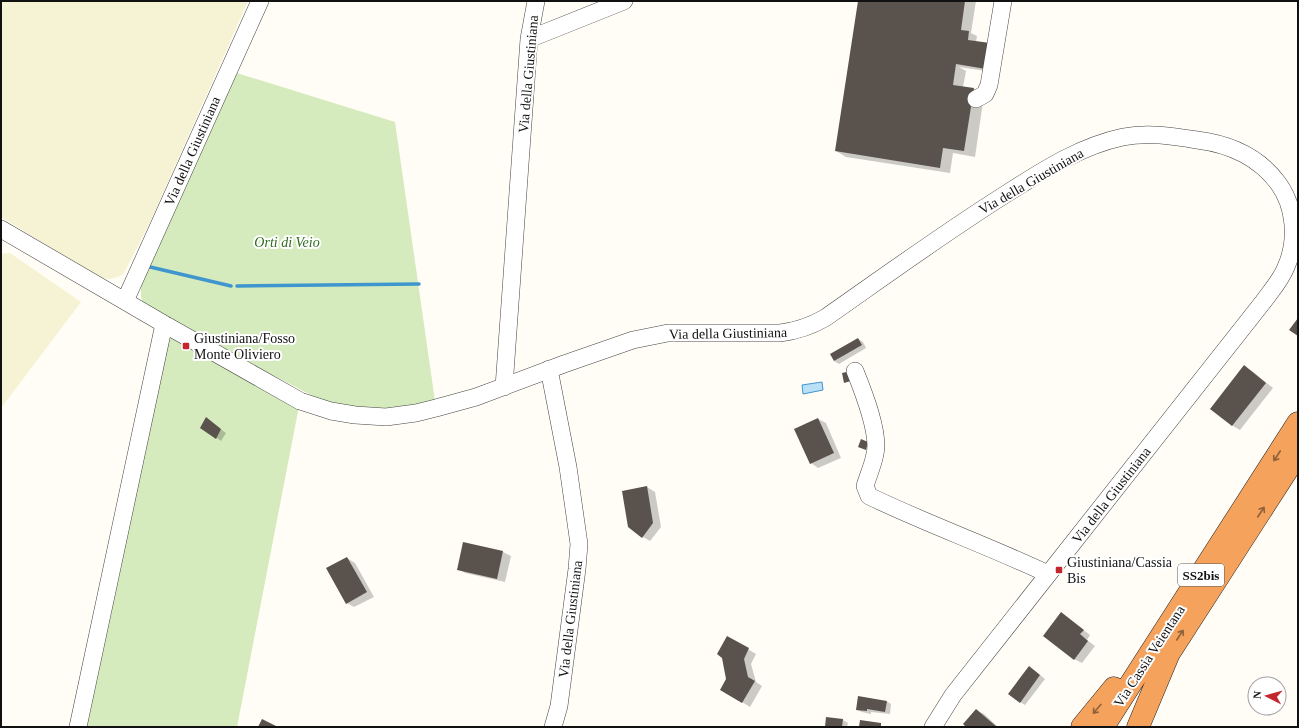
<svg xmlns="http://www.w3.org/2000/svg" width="1299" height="728" viewBox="0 0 1299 728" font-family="'Times New Roman',serif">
	<rect width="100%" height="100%" fill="#fffdf5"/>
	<!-- farmland -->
	<path fill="#f6f3d4" d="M1,1H248L151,220L124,273L118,277L110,279L102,278L67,258L1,217Z
		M10,253L81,302L1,408V254Z"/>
	<!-- green -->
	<path fill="#d5ebbd" d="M227,70L395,122L436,408L379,412L329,403L309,394L244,360L143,305L141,296V265Z
		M158,330L300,401L237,727H75Z"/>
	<!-- water -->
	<path fill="#b9e0f7" stroke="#3f96cf" d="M822,382L823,390L803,394L802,385Z"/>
	<!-- shadow -->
	<path fill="#0003" d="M859,1H976L971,33L977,36L976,42L993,72L959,67L966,71L963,87L974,89L984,95L975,157L953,153L950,173L846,157L836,151Z
		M858,339L863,342L866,348L839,364L834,361Z
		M1244,367L1252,371L1273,388L1240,430L1233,426L1211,409Z
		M818,419L826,423L841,458L818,468L811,463Z
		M211,422L226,433L221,441L201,427Z
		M647,487L655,492L661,527L650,541L643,537Z
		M464,543L503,552L511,556L505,582L465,573L458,569Z
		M347,558L355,563L374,597L354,607L347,603Z
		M1061,613L1090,635L1087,640L1095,646L1082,663L1074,659Z
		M727,637L756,654L751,664L756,682L762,686L750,707L721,689L727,679Z
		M1034,670L1045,679L1025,705L1020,702Z
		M886,701L891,704L890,714L871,712V714L862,712L857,710Z
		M976,710L984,714L998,727H968Z
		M827,718L843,720L848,723L847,727H826Z"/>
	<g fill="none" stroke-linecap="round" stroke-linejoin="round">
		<!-- stream -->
		<path stroke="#3f96cf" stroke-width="3.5" d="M146,266L231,286
			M237,286L419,284"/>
	</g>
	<!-- building -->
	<path fill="#5a524d" d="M858,1H965L961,30L969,31L968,40L990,43L986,69L956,64L953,85L974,88L964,151L943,148L940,168L835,151Z
		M1298,318V336L1289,330Z
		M858,338L862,345L834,361L830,354Z
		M1244,365L1266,383L1232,426L1210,409Z
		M851,371L854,380L844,383L842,373Z
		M206,417L221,429L216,439L200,428Z
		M818,418L834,453L810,464L794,429Z
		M861,439L868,442L866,450L858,447Z
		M647,486L653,523L642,538L628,527L622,491Z
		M463,542L503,551L497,579L457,570Z
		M347,557L367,592L346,604L326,568Z
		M1061,612L1084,630L1080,634L1088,641L1074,660L1043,636Z
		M727,636L749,648L744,659L748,677L755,681L742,703L720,690L726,679L722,658L717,654Z
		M1029,666L1040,675L1020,703L1008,694Z
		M858,696L887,701L885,712L867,709V711L856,710Z
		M976,709L997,727H966L963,724Z
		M826,717L843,719L842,727H825Z
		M262,719L278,727H258Z
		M860,720L881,723V727H859Z"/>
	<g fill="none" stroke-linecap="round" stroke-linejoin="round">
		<defs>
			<path id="minor" d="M529,39L624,1
				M976,99L985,94L989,85L1003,1
				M1,229L164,324L300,401L331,411L355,415L386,417L416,413L436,408L476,397L564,364L633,340L668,333H780C797,331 811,326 825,318C885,276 944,233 1006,194C1042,171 1080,146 1123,137C1147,132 1173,136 1197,140C1229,144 1258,156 1278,183C1295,206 1298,240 1286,267C1281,280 1271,291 1263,302L953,695L933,727
				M125,301L260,1
				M549,369L568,467L579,544L577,569L559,706L553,727
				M855,371C863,391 880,433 875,454C873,465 868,476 865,486L869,496C927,524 989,546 1048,574
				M504,387L529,39L536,1
				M78,727L164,324"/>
			<path id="highway" d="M1162,664L1298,453
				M1082,727L1114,688
				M1103,727L1298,423
				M1138,727L1169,653"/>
		</defs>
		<!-- minor casing -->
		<use href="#minor" stroke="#444" stroke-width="18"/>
		<!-- highway casing -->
		<use href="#highway" stroke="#222" stroke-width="23"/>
		<!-- minor -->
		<use href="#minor" stroke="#fff" stroke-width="17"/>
		<!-- highway -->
		<use href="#highway" stroke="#f5a25d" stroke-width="22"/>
	</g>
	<!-- one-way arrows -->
	<defs><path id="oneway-shaft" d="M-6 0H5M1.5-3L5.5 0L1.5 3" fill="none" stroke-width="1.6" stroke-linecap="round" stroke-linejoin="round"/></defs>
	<g stroke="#8e613b">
		<use href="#oneway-shaft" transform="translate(1277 456) rotate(123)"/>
		<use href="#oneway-shaft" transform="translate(1261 512) rotate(-57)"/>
		<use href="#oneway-shaft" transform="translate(1180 635) rotate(-57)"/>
		<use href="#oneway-shaft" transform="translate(1097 709) rotate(130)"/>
	</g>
	<!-- markers -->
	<g fill="#c4262e" stroke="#fff" stroke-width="1.5">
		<rect x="182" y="342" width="8" height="8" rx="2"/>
		<rect x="1055" y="566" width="8" height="8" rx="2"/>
	</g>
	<g text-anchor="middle" stroke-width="4" stroke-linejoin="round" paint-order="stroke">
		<!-- shield labels -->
		<rect fill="#fff" stroke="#585858" stroke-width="1" x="1178" y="564" width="46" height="22" rx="3"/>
		<g font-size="13" font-weight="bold" fill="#111">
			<text x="1201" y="580">SS2bis</text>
		</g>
		<!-- street labels -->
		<g font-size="14" fill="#111" stroke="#fff">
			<text transform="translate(528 74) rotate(-85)" y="5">Via della Giustiniana</text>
			<text transform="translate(192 151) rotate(-66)" y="5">Via della Giustiniana</text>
			<text transform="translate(1031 181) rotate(-30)" y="5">Via della Giustiniana</text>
			<text transform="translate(728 333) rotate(-1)" y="5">Via della Giustiniana</text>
			<text transform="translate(1111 495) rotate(-52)" y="5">Via della Giustiniana</text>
			<text transform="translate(570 619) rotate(-83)" y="5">Via della Giustiniana</text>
			<text transform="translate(1149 656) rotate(-57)" y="5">Via Cassia Veientana</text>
		</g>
		<!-- park labels -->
		<g font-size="14" font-style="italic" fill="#2f6b1f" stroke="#fff">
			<text x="287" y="247">Orti di Veio</text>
		</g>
		<!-- poi labels -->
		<g font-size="14" fill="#111" stroke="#fff" text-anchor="start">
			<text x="194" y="343">Giustiniana/Fosso<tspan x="194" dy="16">Monte Oliviero</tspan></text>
			<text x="1067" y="567">Giustiniana/Cassia<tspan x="1067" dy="16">Bis</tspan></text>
		</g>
	</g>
	<!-- border -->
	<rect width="1299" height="728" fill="none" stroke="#111111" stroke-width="4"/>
	<!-- north arrow -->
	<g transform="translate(1267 696) rotate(276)"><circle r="19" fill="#ffffff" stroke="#a0a0a0"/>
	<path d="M0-3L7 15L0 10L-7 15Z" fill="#c4262e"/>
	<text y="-6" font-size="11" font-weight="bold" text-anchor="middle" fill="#111111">N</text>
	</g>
</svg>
